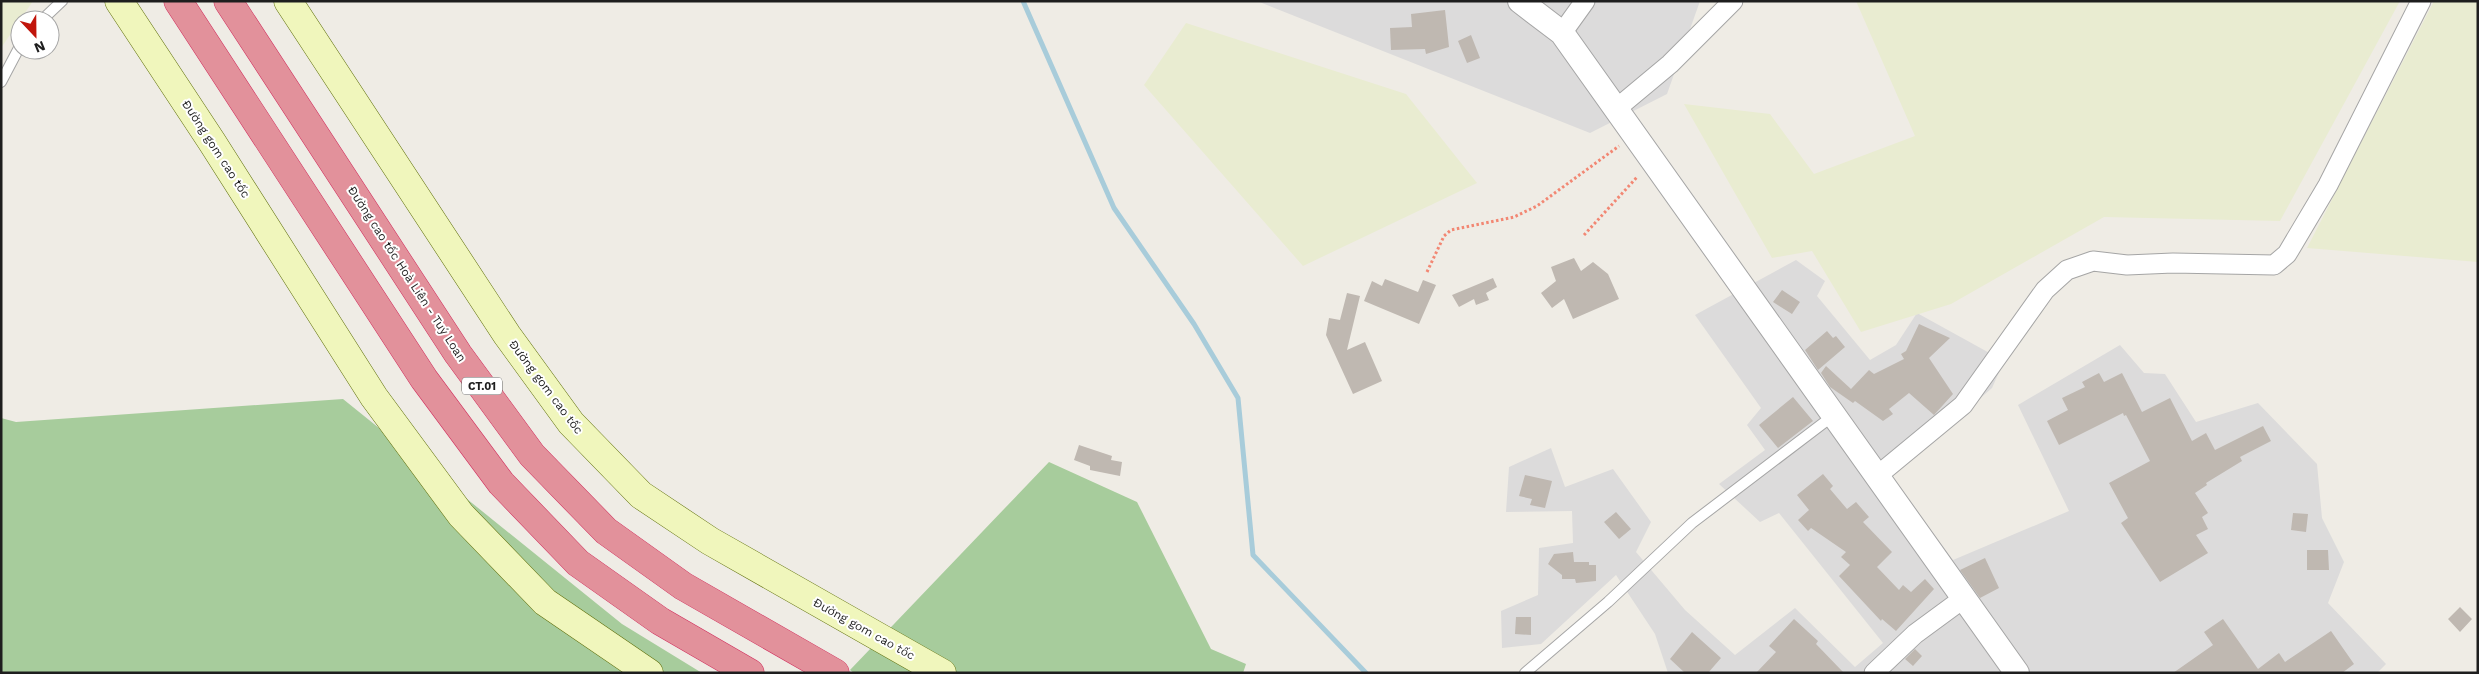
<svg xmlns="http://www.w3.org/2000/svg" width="2479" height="674" viewBox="0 0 2479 674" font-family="'Work Sans',sans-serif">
	<rect width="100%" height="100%" fill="#efece5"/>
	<!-- residential -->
	<path fill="#dcdbdb" d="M1257,1H1700L1667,94L1590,133Z
		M1796,260L1825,281L1817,296L1870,360L1896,345L1917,313L2004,361L1992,388L1891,476L1953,560L2069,511L2018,405L2120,345L2144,373L2165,374L2196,422L2258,403L2317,464L2322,518L2344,562L2328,603L2386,664L2377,673H1668L1655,634L1616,575L1541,644L1502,648L1501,611L1538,595L1539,548L1573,543L1572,511L1506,512L1509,467L1551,448L1565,487L1613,469L1651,522L1636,552L1685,610L1735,655L1795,608L1855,667L1883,643L1779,513L1760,522L1719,484L1765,450L1747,425L1761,408L1695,315Z"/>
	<!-- farmland -->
	<path fill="#e9ecd1" d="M1,1H33L1,48Z
		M1856,1H2400L2280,221L2104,217L1951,304L1861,332L1812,251L1772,258L1684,104L1770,114L1814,174L1915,136Z
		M2434,1H2478V262L2307,248Z
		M1186,23L1406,94L1477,183L1303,266L1144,85Z"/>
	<!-- forest -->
	<path fill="#a7cc9c" d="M343,399L622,624L702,673H1V418L16,422Z
		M1049,462L1137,502L1211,649L1246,664L1243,673H854L850,670Z"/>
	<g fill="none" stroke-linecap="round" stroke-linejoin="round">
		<!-- stream -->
		<path stroke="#a8ccda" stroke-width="5" d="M1023,1L1114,208L1194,324L1238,398L1253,555L1366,673"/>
	</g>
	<!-- building -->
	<path fill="#bfb8b1" d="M1445,10L1449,47L1426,54L1425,49L1391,50L1390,28L1412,27L1411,14Z
		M1471,35L1480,58L1467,63L1458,41Z
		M1574,258L1581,271L1593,262L1608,274L1619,299L1573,319L1564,299L1552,308L1541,293L1556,281L1551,267Z
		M1493,278L1497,287L1486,293L1489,300L1476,305L1474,299L1459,307L1452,295Z
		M1385,279L1418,292L1423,280L1436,285L1419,324L1364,301L1372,281L1382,286Z
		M1782,290L1800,302L1792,314L1773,302Z
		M1347,293L1360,296L1347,350L1365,342L1382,381L1353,394L1326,335L1329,318L1340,320Z
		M1919,324L1950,338L1929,358L1953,394L1934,415L1909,393L1889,409L1893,414L1883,421L1855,401L1853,403L1830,387L1821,373L1826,366L1851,389L1869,370L1874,374L1904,359L1901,354L1906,351Z
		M1827,331L1833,338L1836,336L1845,347L1818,370L1805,350Z
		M2099,373L2104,382L2122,373L2142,412L2170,398L2192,441L2206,433L2215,450L2263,426L2271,441L2240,457L2242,461L2206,483L2207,485L2195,493L2208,513L2202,517L2208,529L2196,535L2208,553L2160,582L2121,523L2128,518L2109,483L2150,461L2126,415L2124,416L2123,413L2059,445L2047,421L2068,410L2062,398L2085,387L2082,382Z
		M1793,397L1813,421L1778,448L1759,425Z
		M1079,445L1112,456L1111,460L1122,462L1120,476L1090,470V466L1074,460Z
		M1823,474L1833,486L1830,489L1847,509L1856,502L1869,517L1863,522L1892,552L1877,567L1899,590L1903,585L1911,592L1925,579L1934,589L1896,631L1882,619L1881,621L1839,576L1850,565L1841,557L1846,552L1811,528L1808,531L1798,520L1809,510L1797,495Z
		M1525,475L1552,481L1545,508L1530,505L1532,499L1519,496Z
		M1616,512L1631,529L1619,539L1604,522Z
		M2293,513L2308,514L2306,532L2291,530Z
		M2307,550H2328L2329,570H2307Z
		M1573,552L1574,562H1589V565H1596V581L1576,583L1575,579H1562V575L1548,564L1554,554Z
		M1985,558L1999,588L1980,598L1960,570Z
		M2460,607L2472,619L2460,632L2448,619Z
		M1516,617H1531V635L1515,634Z
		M1794,619L1818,641L1816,644L1844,673H1756L1776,652L1769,646Z
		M2223,619L2258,669L2279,653L2285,662L2331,631L2354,664L2342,673H2173L2213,645L2204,632Z
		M1692,632L1721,658L1708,673H1685L1670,659Z
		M1915,649L1922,656L1913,666L1905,659Z"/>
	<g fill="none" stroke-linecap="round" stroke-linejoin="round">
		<defs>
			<path id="service" d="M42,20L62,1
				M1,82L20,46
				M1525,673L1608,602L1692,523L1834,415"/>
			<path id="minor" d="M1562,33L1585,1
				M1616,109L1670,64L1733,1
				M1877,476L1963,405L2045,290L2067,270L2093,261L2127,265L2173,263L2274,265L2287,254L2328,185L2421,1
				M1874,673L1915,634L1964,598"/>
			<path id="tertiary" d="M1520,1L1562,33L2017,673"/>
			<path id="secondary" d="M119,1L212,142L374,397L461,515L545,602L649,673
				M288,1L507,335L571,423L641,495L710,541L942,673"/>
			<path id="motorway" d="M178,1L424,379L501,483L578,563L660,621L750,673
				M228,1L458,354L532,455L606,531L683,586L835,673"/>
		</defs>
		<!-- service casing -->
		<use href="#service" stroke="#a5a5a5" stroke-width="12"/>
		<!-- minor casing -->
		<use href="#minor" stroke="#a5a5a5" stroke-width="21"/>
		<!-- tertiary casing -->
		<use href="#tertiary" stroke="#a5a5a5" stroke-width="26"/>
		<!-- secondary casing -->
		<use href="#secondary" stroke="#5f6f0b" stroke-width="29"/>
		<!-- motorway casing -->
		<use href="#motorway" stroke="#d02e5d" stroke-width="29"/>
		<!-- path -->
		<path stroke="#f28773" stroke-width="3" stroke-dasharray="2.5 2.5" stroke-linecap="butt" d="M1584,235L1638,176
			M1427,272L1444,236L1451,230L1514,217L1537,206L1619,146"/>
		<!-- service -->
		<use href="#service" stroke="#fff" stroke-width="10"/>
		<!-- minor -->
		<use href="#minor" stroke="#fff" stroke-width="19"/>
		<!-- tertiary -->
		<use href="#tertiary" stroke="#fff" stroke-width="24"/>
		<!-- secondary -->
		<use href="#secondary" stroke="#f0f6bc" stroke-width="28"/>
		<!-- motorway -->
		<use href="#motorway" stroke="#e2919b" stroke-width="28"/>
	</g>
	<g text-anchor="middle" stroke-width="4" stroke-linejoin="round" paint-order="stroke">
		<!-- shield labels -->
		<rect fill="#fff" stroke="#626262" stroke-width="1" x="462" y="377.5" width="40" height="17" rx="4"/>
		<g font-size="11" font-weight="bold" fill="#1e1e1e">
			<text x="482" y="390">CT.01</text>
		</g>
		<!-- street labels -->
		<g font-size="12" fill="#1e1e1e" stroke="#fff">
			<text transform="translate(216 149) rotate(57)" y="4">Đường gom cao tốc</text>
			<text transform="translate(407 274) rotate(57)" y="4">Đường cao tốc Hoà Liên - Tuý Loan</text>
			<text transform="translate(546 387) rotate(53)" y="4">Đường gom cao tốc</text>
			<text transform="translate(864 629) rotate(29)" y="4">Đường gom cao tốc</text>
		</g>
	</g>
	<!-- border -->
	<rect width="2479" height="674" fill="none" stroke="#1e1e1e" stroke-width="5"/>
	<!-- north arrow -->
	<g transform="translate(35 35) rotate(158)"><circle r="24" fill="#ffffff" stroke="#a5a5a5"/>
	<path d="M0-4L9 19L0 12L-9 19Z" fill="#c1150b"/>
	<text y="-8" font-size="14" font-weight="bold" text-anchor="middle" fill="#1e1e1e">N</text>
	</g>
</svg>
